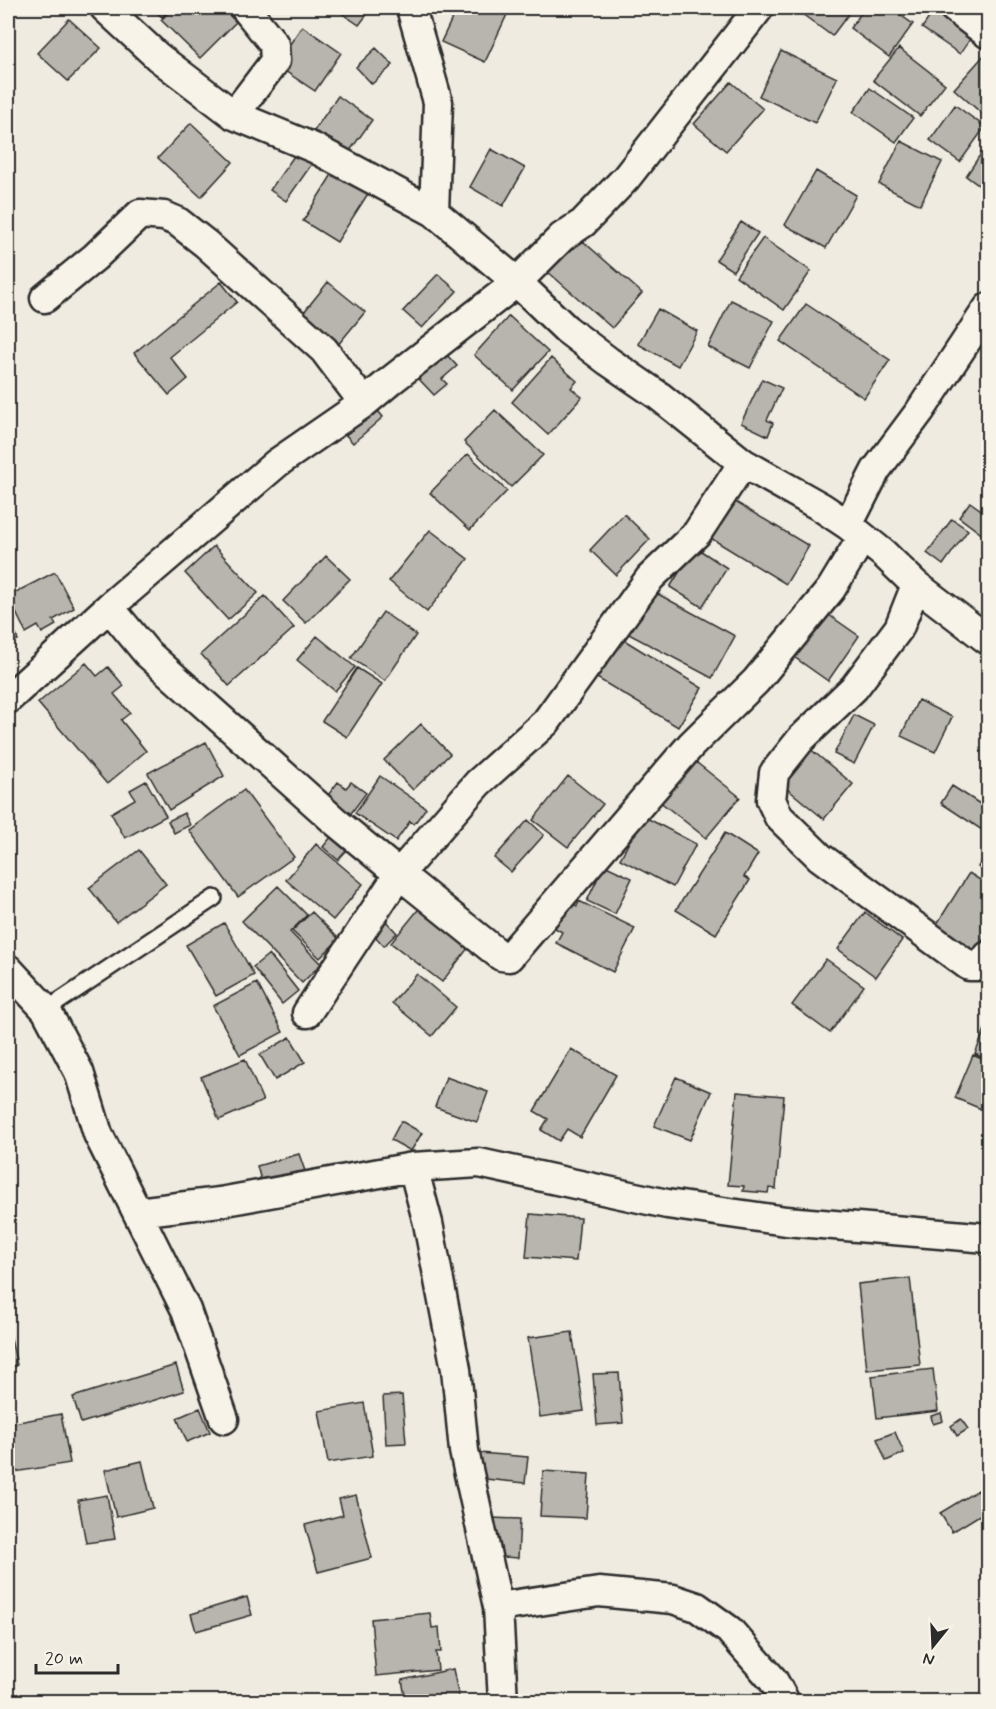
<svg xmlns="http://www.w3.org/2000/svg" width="996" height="1709" viewBox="0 0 996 1709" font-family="Mynerve,sans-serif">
	<rect width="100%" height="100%" fill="#efebe0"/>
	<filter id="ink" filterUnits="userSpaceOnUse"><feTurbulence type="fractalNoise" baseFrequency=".0167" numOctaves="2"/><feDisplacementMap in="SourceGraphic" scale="12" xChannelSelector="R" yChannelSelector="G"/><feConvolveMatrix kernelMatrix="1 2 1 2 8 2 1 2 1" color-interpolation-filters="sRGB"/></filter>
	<g filter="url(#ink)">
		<!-- building -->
		<path fill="#b8b5ae" stroke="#2b2b2b" stroke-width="1.5" d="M151,8H171L162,17Z
			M173,8H222L236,22L200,58L161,20Z
			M334,8H372L359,25Z
			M457,8H510L485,62L441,42Z
			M801,8H853L832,36L798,11Z
			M865,8H890L913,24L889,57L850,28Z
			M935,9L973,35L960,54L922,28Z
			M69,19L101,48L68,81L37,53Z
			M302,26L341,53L315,91L276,65Z
			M376,48L393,65L372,84L356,67Z
			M899,48L945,84L920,116L873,80Z
			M781,51L837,78L815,123L759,96Z
			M986,53L988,55V119L954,89Z
			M731,82L763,109L726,151L694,124Z
			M870,88L913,118L896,142L853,112Z
			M338,96L372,120L347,155L313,132Z
			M955,105L985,127L960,162L930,140Z
			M191,123L233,162L201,197L158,158Z
			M901,141L942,162L920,205L879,184Z
			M988,143V192L966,176Z
			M301,146L316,158L286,201L270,190Z
			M491,149L525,168L503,206L470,187Z
			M336,168L371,189L337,242L303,221Z
			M816,171L856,195L826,248L785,225Z
			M741,222L758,233L733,271L716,260Z
			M577,236L642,293L612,328L547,271Z
			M763,238L811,271L784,310L736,276Z
			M438,274L457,291L422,328L403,311Z
			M221,282L237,302L170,357L188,379L169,395L134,353Z
			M328,282L365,312L337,346L300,317Z
			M731,300L774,321L750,368L708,347Z
			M806,304L890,360L864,398L780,341Z
			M658,309L697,331L678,366L638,344Z
			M509,316L548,352L513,390L474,355Z
			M445,353L457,366L442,379L447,384L434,395L417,377Z
			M551,358L577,381L571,388L582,397L548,435L512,402Z
			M762,379L782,388L767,420L773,423L768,436L741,423Z
			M374,406L383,417L353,443L344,433Z
			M495,410L543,455L511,487L464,442Z
			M468,454L507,491L470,530L430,493Z
			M727,497L809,546L786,584L704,534Z
			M970,502L988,515V539L959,517Z
			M624,514L650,539L616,575L590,550Z
			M952,519L968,530L943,565L927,553Z
			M430,530L468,559L427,612L389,581Z
			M214,546L258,593L228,620L185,573Z
			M695,547L727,568L702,607L670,587Z
			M326,556L350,579L306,623L283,601Z
			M55,572L74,608L53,620L56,625L42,633L38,626L26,633L8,596Z
			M647,588L735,636L712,678L623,631Z
			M265,596L294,628L229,686L201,654Z
			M819,608L859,636L828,681L787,652Z
			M8,612L18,640L8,643Z
			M383,612L416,635L385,681L351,658Z
			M616,635L702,688L678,727L592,675Z
			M317,636L355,667L335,691L297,660Z
			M86,663L97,676L108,667L124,686L114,694L130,713L121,720L146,751L107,784L38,703Z
			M357,668L382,684L347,737L322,721Z
			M918,700L952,717L935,752L901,736Z
			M854,715L874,725L854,764L834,754Z
			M421,724L450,754L413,790L384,760Z
			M206,742L224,776L169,810L148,773Z
			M809,748L853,784L824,819L780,783Z
			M692,759L740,797L706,838L654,797Z
			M380,776L426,808L414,824L410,821L396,841L355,813Z
			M568,776L603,804L568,847L533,820Z
			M146,781L166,816L125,838L111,813L135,799L130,790Z
			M338,782L346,788L351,782L366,793L346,820L322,803Z
			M952,786L988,809V821L982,830L941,803Z
			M244,790L294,857L238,897L189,830Z
			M184,813L190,825L174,833L168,821Z
			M643,816L696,844L673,887L620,859Z
			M528,820L544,835L511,872L494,858Z
			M725,833L758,854L744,877L750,880L716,934L676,910Z
			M331,837L346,851L338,860L323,847Z
			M316,844L363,884L333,920L286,880Z
			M988,849V873L978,867Z
			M139,850L166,884L116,922L89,888Z
			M604,865L632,878L615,914L587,901Z
			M969,873L988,885V932L976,952L935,927Z
			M278,886L307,915L290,932L321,964L302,983L242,921Z
			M568,901L577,906L579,901L635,928L613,972L556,943L562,932L555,928Z
			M422,905L472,943L442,982L391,943Z
			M312,912L339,939L320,958L292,931Z
			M865,912L902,940L876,977L838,949Z
			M384,919L397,933L384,946L371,932Z
			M224,923L254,975L216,996L186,945Z
			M269,954L298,991L282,1004L253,967Z
			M826,959L864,986L830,1033L792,1005Z
			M417,974L456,1007L432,1036L392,1003Z
			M257,983L283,1032L240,1055L213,1006Z
			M988,1022V1060L975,1054Z
			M290,1037L305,1062L275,1080L260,1055Z
			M571,1049L616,1075L580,1137L567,1129L559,1141L541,1130L548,1119L534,1111Z
			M973,1055L988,1062V1106L986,1111L955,1098Z
			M245,1059L263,1101L219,1120L201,1077Z
			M446,1077L488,1092L477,1122L435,1107Z
			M676,1077L711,1092L690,1140L654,1126Z
			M737,1092L784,1096L776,1189L769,1188L768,1193L743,1191L744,1186L728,1185Z
			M401,1121L422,1133L411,1151L391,1140Z
			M299,1154L305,1171L262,1184L257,1166Z
			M530,1214L580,1218L576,1261L526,1257Z
			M910,1278L920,1365L867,1370L858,1284Z
			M8,1326L17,1365L8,1367Z
			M572,1332L584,1411L540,1417L528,1338Z
			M176,1365L184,1391L81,1423L73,1397Z
			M933,1369L938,1411L877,1418L872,1376Z
			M619,1373L623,1423L597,1425L593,1374Z
			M402,1395L406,1443L386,1444L383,1396Z
			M364,1403L373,1456L328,1463L319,1411Z
			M200,1408L210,1432L187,1442L177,1418Z
			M941,1413L943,1421L933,1424L931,1416Z
			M61,1414L70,1463L15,1472L8,1424Z
			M961,1419L968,1429L957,1436L951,1426Z
			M895,1432L904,1453L886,1461L877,1439Z
			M479,1453L528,1457L525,1483L476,1478Z
			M142,1461L153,1508L116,1517L105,1470Z
			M543,1471L589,1474L586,1518L540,1516Z
			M978,1490L988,1510L952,1532L940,1513Z
			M107,1495L115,1539L86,1543L78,1500Z
			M356,1495L372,1558L318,1572L305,1525L343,1515L339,1499Z
			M491,1518L520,1519L518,1558L489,1556Z
			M247,1597L252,1615L196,1631L191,1614Z
			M430,1613L432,1628L439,1627L441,1652H436L438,1670L376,1676L371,1619Z
			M453,1669L460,1702H406L402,1680Z"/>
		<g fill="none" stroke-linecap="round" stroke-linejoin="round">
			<defs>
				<path id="lane" d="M46,1010L214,898"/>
				<path id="street" d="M105,8L158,57L234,115L314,148L434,212L517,282L566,329L608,361L659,396L743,463L821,507L848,525L884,554L916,585L988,640
					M411,8L438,102L434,212
					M954,8L988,34
					M234,115L275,61L274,44L245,8
					M45,298L95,257L140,214L164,216L178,222L206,244L324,350L364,403
					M848,525L876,470L920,411L988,308
					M916,585L899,628L854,688L801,739L774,773L771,800L779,817L820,857L969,966H981L988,956
					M109,607L147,653L336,822L399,874L478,783L546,722L650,578L697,533L743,463
					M8,699L109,607L277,463L364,403L389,382L517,282L562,237L583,223L626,178L759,8
					M8,969L46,1010L79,1072L98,1134L186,1310L224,1419
					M307,1013L399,874L501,956L509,957L691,745L756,681L831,589L862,538
					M137,1212L220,1202L413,1167
					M498,1607L599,1592L673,1599L697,1607L729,1630L773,1680L785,1702
					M503,1702L498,1607L464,1451L456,1369L428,1223L413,1167L479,1163L667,1204L786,1221L988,1238"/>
			</defs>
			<!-- lane casing -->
			<use href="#lane" stroke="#2b2b2b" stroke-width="20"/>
			<!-- street casing -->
			<use href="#street" stroke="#2b2b2b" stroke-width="33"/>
			<!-- lane -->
			<use href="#lane" stroke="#f7f3e8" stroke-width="15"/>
			<!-- street -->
			<use href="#street" stroke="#f7f3e8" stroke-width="28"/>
		</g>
	</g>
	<!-- margin -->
	<rect width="996" height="1709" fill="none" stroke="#f7f3e8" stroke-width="30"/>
	<rect x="15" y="15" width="966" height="1679" fill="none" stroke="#2b2b2b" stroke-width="2" filter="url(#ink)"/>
	<!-- north arrow -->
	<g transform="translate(933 1646) rotate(198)" stroke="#f7f3e8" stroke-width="4.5" paint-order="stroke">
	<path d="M0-4.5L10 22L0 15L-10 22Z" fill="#2b2b2b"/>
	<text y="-9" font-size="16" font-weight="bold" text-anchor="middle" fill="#2b2b2b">N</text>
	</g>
	<!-- scale -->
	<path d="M36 1664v9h82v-9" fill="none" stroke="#2b2b2b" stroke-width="3"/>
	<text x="45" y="1664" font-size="18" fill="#2b2b2b" stroke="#f7f3e8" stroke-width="4.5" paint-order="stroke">20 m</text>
</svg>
